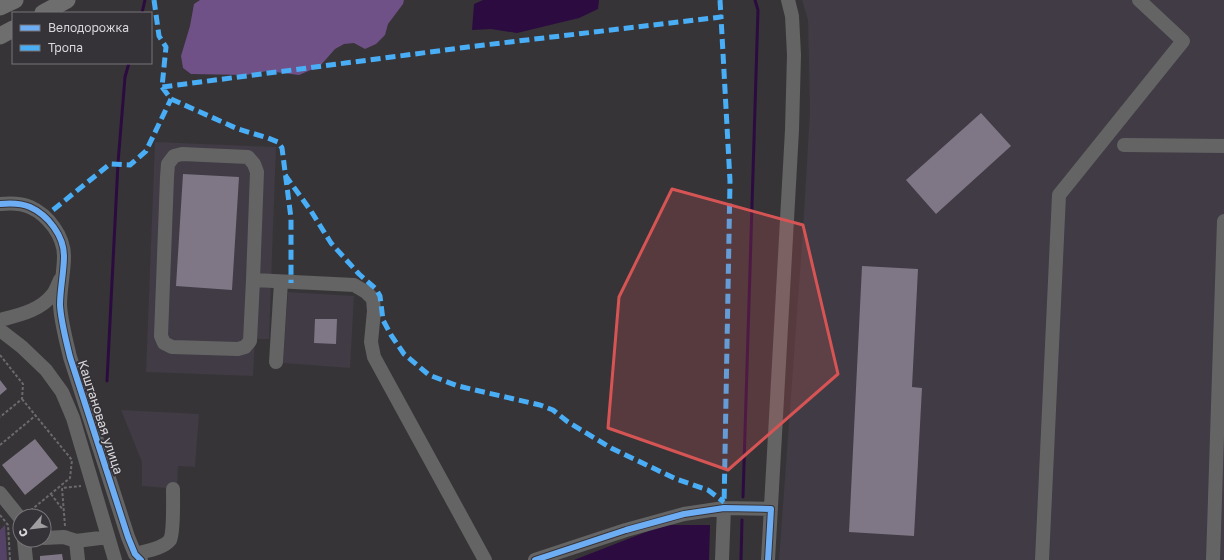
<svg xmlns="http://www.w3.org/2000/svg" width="1224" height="560" viewBox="0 0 1224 560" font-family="'Golos Text',sans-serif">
	<rect width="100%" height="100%" fill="#363437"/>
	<!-- built -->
	<path fill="#403b44" d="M802,0H1224V560H779L803,230L810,111L808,20Z
		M155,142L276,147L269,339H255L253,376L146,372Z
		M288,292L354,296L350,368L283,363Z
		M121,410L199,414L195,467L178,466L177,489L142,486V462Z"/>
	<!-- green -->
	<path fill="#554267" d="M5,525L7,560H0V530Z"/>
	<!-- forest -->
	<path fill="#6f5187" d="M200,0H404L403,4L388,24L385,35L376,44L365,49L354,43L344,44L335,49L320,66L299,75L267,71L246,75L191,74L183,68L181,56L190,26L194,4Z"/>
	<!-- water -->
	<path fill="#2c0b40" d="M483,0H599L598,9L579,18L517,33L491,29L472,30L474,4Z
		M664,525H710L709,560H574Z"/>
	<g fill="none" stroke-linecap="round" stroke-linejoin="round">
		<!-- stream -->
		<path stroke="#2c0b40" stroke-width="3" d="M142,13L145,0
			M107,381L118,163L125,77L129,63
			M743,497L758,10L755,0
			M741,560L742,520"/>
	</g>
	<!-- building -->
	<path fill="#7f7786" d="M981,113L1011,146L936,214L906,180Z
		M183,174L239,177L232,290L176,286Z
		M862,266L918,269L912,387L922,388L914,536L849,532Z
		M315,319H337L336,344L314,343Z
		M0,380L7,389L0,395Z
		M35,439L58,468L25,495L2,465Z
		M62,554L63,560H40V556Z"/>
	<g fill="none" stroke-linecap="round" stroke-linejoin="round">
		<!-- path -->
		<path stroke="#6b6a6c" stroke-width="2" stroke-dasharray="3 2" stroke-linecap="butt" d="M0,355L23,384L22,399L0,417
			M22,399L72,460L70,478L30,511
			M0,445L35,416
			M51,494L63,510
			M0,515L8,525L10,560
			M65,526L62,488L81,486"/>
		<!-- minor -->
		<path stroke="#646464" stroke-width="14" d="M1124,145L1224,146
			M0,204C10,203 21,203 30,207C48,215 64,236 64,256C64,272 60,289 60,305C61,322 66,340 70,357L128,537L135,554L141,560
			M253,280L250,341L245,347L238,349L172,347L164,343L161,336L167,177L168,164L174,156L182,154L248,157L254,164L257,172L253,280L354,285L366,292L373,299L374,311L371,342L374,357L485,560
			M0,320C19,315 40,311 53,294C56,290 58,284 60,280
			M0,330L22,347L46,370L62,392L73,418L115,560
			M276,362L281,282
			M0,493L20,518
			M44,538L64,537L76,541
			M135,554C145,551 163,549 170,540C174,532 173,499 173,489
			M26,560L24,540H26
			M78,560L76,541L108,537
			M535,560L626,530L684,514L724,508L771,509
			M722,560L724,508
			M768,560L792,130L794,55L792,16L788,0
			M1042,560L1059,195L1183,41L1139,0
			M1213,560L1224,221"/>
		<!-- major -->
		<path stroke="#6d6e6d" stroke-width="17" d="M0,7L15,0
			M43,13L67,0
			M0,36L13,29"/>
		<!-- quiet -->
		<path stroke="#49aef6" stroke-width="5" stroke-dasharray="10 5" stroke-linecap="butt" d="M154,0L159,36L166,47L162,87L476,46L721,17L730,181L724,508
			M720,0L721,17
			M162,87L171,99L238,129L268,138L278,142L282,148L291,218V283
			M285,175L311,211L331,243L359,274L376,289L380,296L383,320L391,335L404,354L429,375L458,386L540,405L553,410L568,422L611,448L676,479L708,490L724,502
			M53,210L110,164L130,165L146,151L171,99"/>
		<defs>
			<path id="cycleway" d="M0,204C10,203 21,203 30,207C48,215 64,236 64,256C64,272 60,289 60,305C61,322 66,340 70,357L128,537L135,554L141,560
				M535,560L626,530L684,514L724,508L771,509L768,560"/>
		</defs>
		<!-- cycleway casing -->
		<use href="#cycleway" stroke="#363338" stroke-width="8"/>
		<!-- cycleway -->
		<use href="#cycleway" stroke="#6dadf4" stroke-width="6"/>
	</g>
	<!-- marked area -->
	<path fill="#d75454" fill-opacity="0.2" stroke="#d75454" stroke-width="3" stroke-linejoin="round" d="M672,189L803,225L838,374L728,470L608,428L619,297Z"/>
	<g text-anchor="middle" stroke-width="4" stroke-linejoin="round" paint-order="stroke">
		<!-- street labels -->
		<g font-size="13" fill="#d9d7da" stroke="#363338">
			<text transform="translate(101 417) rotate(72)" y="5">Каштановая улица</text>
		</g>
	</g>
	<!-- legend -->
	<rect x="12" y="12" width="140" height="52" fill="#363338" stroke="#777579"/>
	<rect x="20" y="25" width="20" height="6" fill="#6dadf4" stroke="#777579"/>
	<text x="48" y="32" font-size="12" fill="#d9d7da">Велодорожка</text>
	<rect x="20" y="45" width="20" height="6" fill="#49aef6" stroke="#777579"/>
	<text x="48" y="52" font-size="12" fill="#d9d7da">Тропа</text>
	<!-- north arrow -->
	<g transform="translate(32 528) rotate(242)"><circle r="19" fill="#363338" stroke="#777579"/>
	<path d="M0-3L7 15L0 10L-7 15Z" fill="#a09ea1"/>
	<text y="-6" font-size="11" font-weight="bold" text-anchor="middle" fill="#d9d7da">С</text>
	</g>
</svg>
